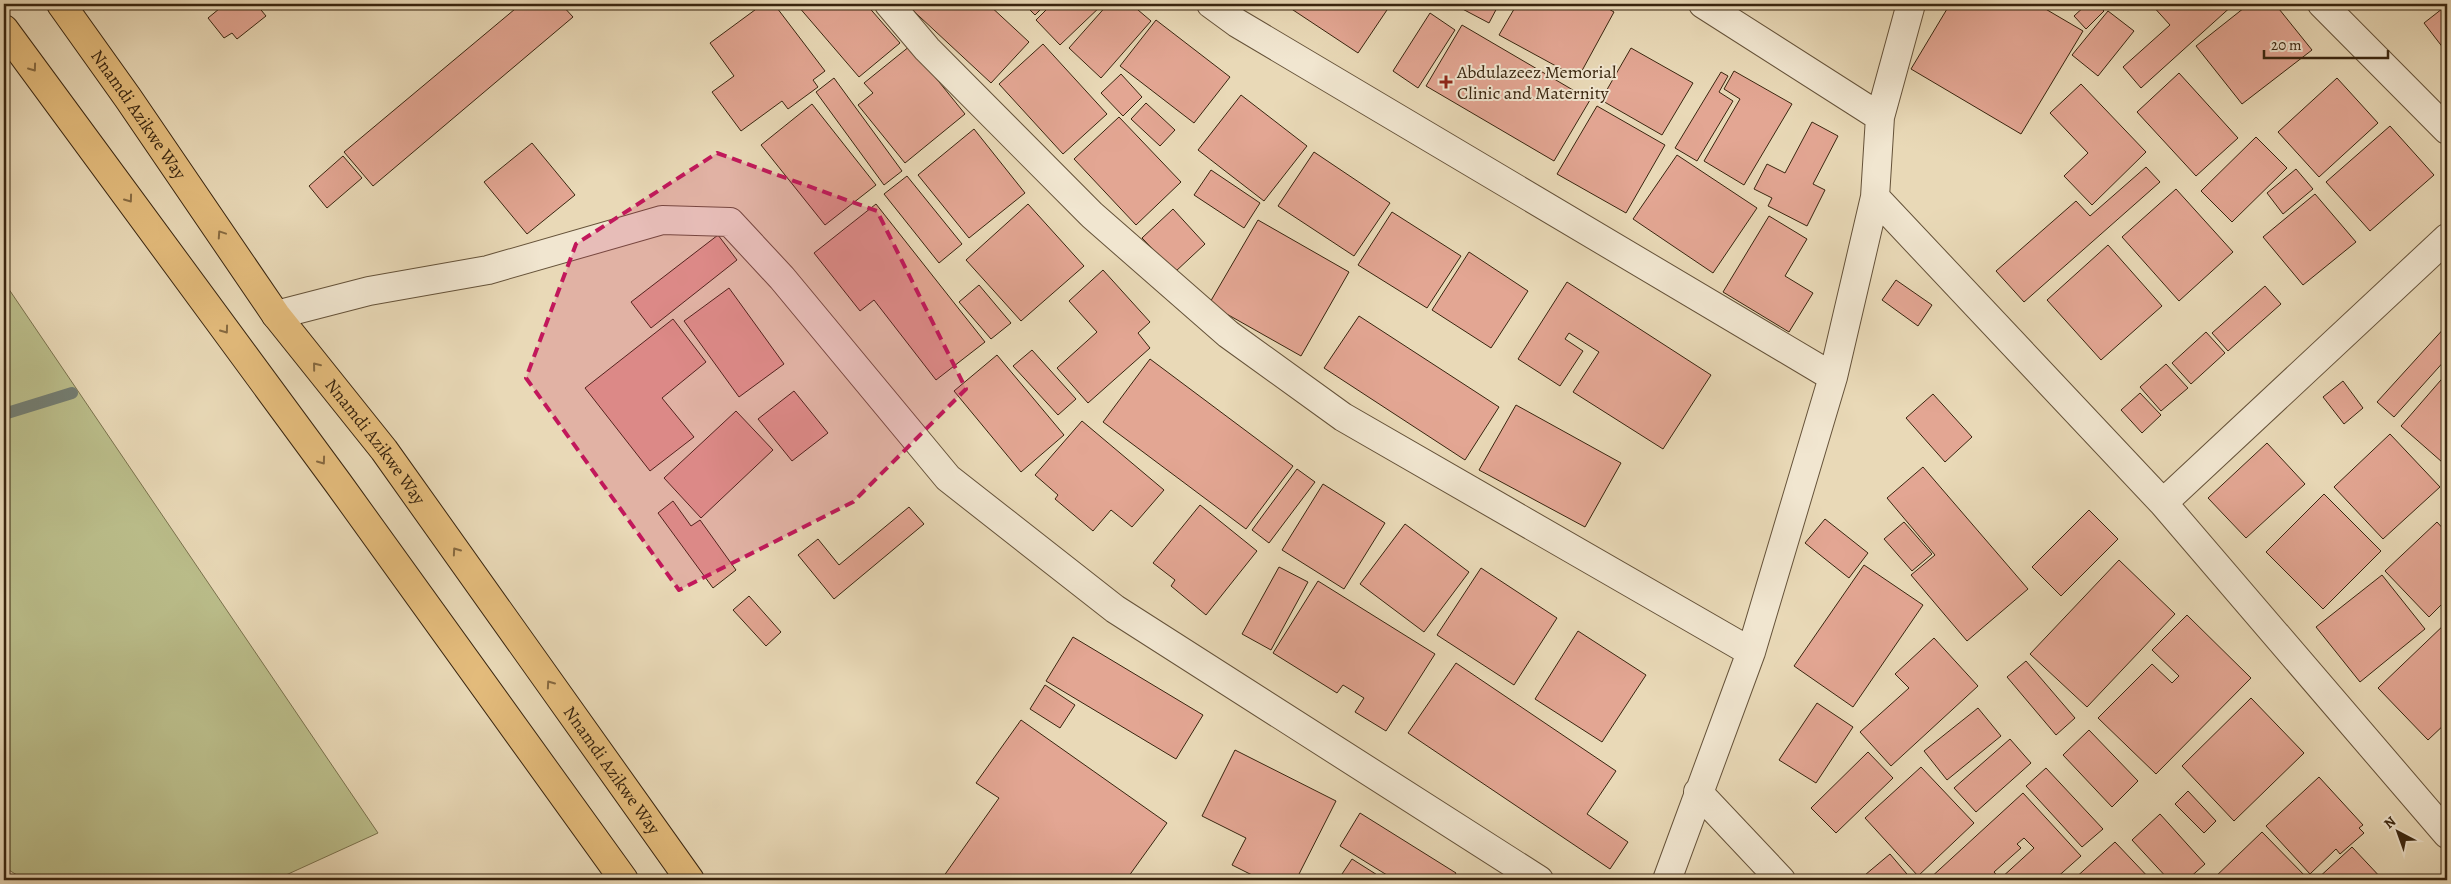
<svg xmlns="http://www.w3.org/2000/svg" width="2451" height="884" viewBox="0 0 2451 884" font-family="Alegreya,serif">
	<rect width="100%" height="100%" fill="#e9d9b7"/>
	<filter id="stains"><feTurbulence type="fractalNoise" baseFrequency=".004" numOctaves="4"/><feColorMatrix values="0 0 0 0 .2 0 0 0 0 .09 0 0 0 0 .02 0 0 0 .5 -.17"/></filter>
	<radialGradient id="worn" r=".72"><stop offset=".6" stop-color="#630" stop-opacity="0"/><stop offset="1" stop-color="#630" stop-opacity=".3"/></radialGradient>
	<!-- green -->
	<path fill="#bbbe8b" stroke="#7a724d" d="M4,282L378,833L275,880H25L4,867Z"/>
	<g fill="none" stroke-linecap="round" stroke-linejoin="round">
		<!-- stream -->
		<path stroke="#737e73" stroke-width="12" d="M4,414L72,393"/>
	</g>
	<!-- building -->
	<path fill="#e3a693" stroke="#39250f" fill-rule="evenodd" d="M225,4H259L257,5L266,16L237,39L232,33L224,38L208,18Z
		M521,4H561L573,17L373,186L344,152Z
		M763,4H774L825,71L813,80L818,87L788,109L782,101L741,131L712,92L734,76L710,43Z
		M800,4H866L900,43L859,77L798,6Z
		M906,4H988L1029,42L991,83Z
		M1024,4H1046L1035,15Z
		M1052,4H1103L1060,45L1036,20Z
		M1108,4H1131L1151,21L1101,78L1069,48Z
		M1284,4H1391L1358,53Z
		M1453,4H1499L1489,23Z
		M1517,4H1600L1614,12L1578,78L1499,35Z
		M1950,4H2037L2083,31L2021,134L1911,69Z
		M2087,4H2097L2104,11L2086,29L2074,16Z
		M2151,4H2234L2141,88L2123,67L2170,25Z
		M2249,4H2275L2312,50L2242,104L2196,46Z
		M2447,5V53L2424,23Z
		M2108,11L2134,31L2098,76L2072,55Z
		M1430,13L1455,30L1418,88L1393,71Z
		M1156,20L1230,77L1194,123L1120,66Z
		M1462,25L1590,100L1554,161L1426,86Z
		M1043,44L1107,114L1063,154L999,84Z
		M910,46L965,114L905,163L858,105L873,93L864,83Z
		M1631,48L1693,83L1662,135L1601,100Z
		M1734,71L1792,104L1744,185L1704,161L1740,99L1724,89Z
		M1721,72L1728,76L1719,92L1733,101L1697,161L1675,148Z
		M2179,73L2238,138L2196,176L2137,112Z
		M1121,74L1142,97L1123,116L1101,93Z
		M834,78L902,171L884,185L816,92Z
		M2337,78L2378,123L2319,177L2278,132Z
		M2081,84L2146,152L2092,205L2064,176L2088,153L2050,113Z
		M1241,95L1307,146L1264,201L1198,150Z
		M1146,103L1175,130L1160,146L1131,119Z
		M812,104L876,185L825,225L761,145Z
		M1597,106L1665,145L1626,213L1557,174Z
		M1119,117L1181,182L1136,225L1074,159Z
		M1812,122L1838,136L1813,184L1825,190L1807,226L1768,206L1772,198L1754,189L1767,164L1785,173Z
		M2390,126L2434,175L2370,231L2326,182Z
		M974,129L1025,193L969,238L918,175Z
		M2256,137L2287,168L2232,222L2201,191Z
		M532,143L575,195L527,234L484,182Z
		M1314,152L1390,203L1354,256L1278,206Z
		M1677,155L1757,208L1713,273L1633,219Z
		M343,156L362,178L327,208L309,186Z
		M2146,167L2160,182L2024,302L1996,271L2076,201L2090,216Z
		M2296,169L2313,189L2283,214L2267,193Z
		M1211,170L1260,203L1244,228L1194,195Z
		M907,176L962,244L939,263L884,194Z
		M2176,189L2233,252L2179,301L2122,237Z
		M2315,194L2356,242L2303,285L2263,237Z
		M876,204L985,342L936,380L874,300L860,311L814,253Z
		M1028,204L1084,266L1021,321L966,260Z
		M1173,209L1205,244L1175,272L1142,238Z
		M1392,212L1461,256L1427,308L1358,265Z
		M1769,216L1807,239L1785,276L1813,293L1789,332L1723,292Z
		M1258,220L1349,272L1301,356L1209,304Z
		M718,235L737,260L651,328L631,302Z
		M2108,245L2162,306L2101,360L2047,300Z
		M1469,252L1528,291L1491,348L1432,310Z
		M1103,270L1150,322L1138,333L1150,348L1088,403L1057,368L1097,332L1069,301Z
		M1896,280L1932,305L1918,326L1882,300Z
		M1567,282L1711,375L1663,449L1573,392L1599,352L1569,333L1565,339L1583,351L1560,386L1518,359Z
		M979,285L1011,323L991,339L959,302Z
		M2265,286L2281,304L2228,351L2212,333Z
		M729,288L784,364L739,397L684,321Z
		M1359,316L1499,407L1465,460L1324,368Z
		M673,319L706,362L662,398L694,437L650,471L585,388Z
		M2447,325V358L2394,417L2377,402Z
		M2206,332L2225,353L2191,384L2172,363Z
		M1032,350L1076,399L1058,415L1013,366Z
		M997,355L1064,435L1021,472L954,391Z
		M1150,359L1293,466L1246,529L1103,422Z
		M2166,364L2188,388L2161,411L2140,387Z
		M2447,373V456L2442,462L2401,426Z
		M2343,381L2363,408L2344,424L2323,397Z
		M794,391L828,433L792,461L758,419Z
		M2140,393L2161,415L2142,433L2121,410Z
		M1933,394L1972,437L1945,462L1906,418Z
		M1516,405L1621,463L1585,527L1479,470Z
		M736,411L773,450L701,518L664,478Z
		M1082,421L1164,490L1132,527L1111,510L1093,531L1055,499L1058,495L1035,475Z
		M2390,434L2440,487L2383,539L2334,487Z
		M2267,443L2305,484L2246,538L2208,498Z
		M1923,467L2028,589L1967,641L1911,575L1935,555L1887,498Z
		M1297,469L1315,482L1269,543L1252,530Z
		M1323,484L1385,523L1344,589L1282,550Z
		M2324,494L2381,551L2323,609L2266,552Z
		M673,501L691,526L700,520L736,570L713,588L658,513Z
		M1200,505L1257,551L1206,615L1171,586L1175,580L1153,563Z
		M909,507L924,524L834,599L798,555L818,539L839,565Z
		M2089,510L2118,539L2061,596L2032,567Z
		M1825,519L1868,553L1849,578L1805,543Z
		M1904,522L1932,554L1912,571L1884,539Z
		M2437,522L2447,533V599L2429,617L2385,571Z
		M1405,524L1469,572L1424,632L1360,584Z
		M2119,560L2175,614L2087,707L2030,654Z
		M1864,565L1923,605L1853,707L1794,666Z
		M1279,567L1308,582L1271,650L1242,634Z
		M1481,568L1557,618L1514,685L1437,635Z
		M2382,575L2425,629L2360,682L2316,627Z
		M1318,581L1435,654L1386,731L1355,712L1364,698L1343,685L1337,693L1273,653Z
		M749,596L781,632L766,646L733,610Z
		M2187,615L2251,678L2156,774L2098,718L2152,664L2172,683L2179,676L2152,650Z
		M2447,622V722L2428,740L2378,688Z
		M1578,631L1646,675L1602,742L1535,699Z
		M1073,637L1203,715L1176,759L1046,681Z
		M1934,638L1978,686L1891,766L1860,732L1909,688L1895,674Z
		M2026,661L2075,718L2056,735L2007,677Z
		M1456,663L1616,771L1587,814L1628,842L1610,869L1408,733Z
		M1045,685L1075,705L1060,728L1030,709Z
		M2251,698L2304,753L2234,821L2182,766Z
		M1817,703L1853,727L1816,783L1779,760Z
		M1978,708L2001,736L1947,780L1924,751Z
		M1021,720L1167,823L1126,880H941L999,798L976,783Z
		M2089,730L2138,781L2112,807L2063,755Z
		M2010,739L2031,763L1976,812L1954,788Z
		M1235,750L1336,801L1296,880H1262L1232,865L1246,838L1202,816Z
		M1868,752L1893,778L1836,833L1811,808Z
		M1921,767L1974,823L1918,876L1865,818Z
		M2046,768L2103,829L2082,847L2026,786Z
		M2319,777L2363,825L2359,828L2364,833L2340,854L2336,849L2310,874L2266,826Z
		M2188,791L2216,821L2204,833L2175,804Z
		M2023,793L2081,856L2054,880H1928ZM2024,838L2034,848L2000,879L1994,872L2021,848L2017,844Z
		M1360,813L1456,873L1452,880H1395L1340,846Z
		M2160,814L2205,864L2187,880H2169L2132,840Z
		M2262,832L2308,879L2212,880Z
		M2115,842L2151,880H2073Z
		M2352,847L2383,880H2316Z
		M1890,854L1912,880H1859Z
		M1352,859L1382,878L1380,880H1338Z"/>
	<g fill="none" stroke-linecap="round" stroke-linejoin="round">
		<defs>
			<path id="minor" d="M889,4L927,49L1092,215L1228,334L1343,417L1751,652
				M1211,4L1237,23L1833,377
				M1703,4L1880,117
				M2322,4L2447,130
				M1875,197L2163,503L2447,834
				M276,315L369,291L488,270L662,220L730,222L782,278L948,478L1115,609L1539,880
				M2163,503L2447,238
				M1698,792L1781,880
				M1667,880L1751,652L1833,377L1875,197L1880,117L1911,4"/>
			<g id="highway">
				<path id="s1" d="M61,4L128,98L276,315L384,450L690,880"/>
				<path d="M4,29L338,483L624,880"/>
			</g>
		</defs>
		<!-- minor casing -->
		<use href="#minor" stroke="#655239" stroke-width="30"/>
		<!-- highway casing -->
		<use href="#highway" stroke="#39250f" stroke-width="30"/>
		<!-- minor -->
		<use href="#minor" stroke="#f1e6d0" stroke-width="28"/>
		<!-- highway -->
		<use href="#highway" stroke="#e4bc7c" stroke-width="28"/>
	</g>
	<!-- one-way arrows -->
	<defs><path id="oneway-chevron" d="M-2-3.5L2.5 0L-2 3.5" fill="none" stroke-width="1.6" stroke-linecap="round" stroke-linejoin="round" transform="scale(1.25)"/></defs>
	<g stroke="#866940">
		<use href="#oneway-chevron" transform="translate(33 68) rotate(54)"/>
		<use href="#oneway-chevron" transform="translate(129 199) rotate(54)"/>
		<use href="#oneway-chevron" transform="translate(221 234) rotate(-124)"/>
		<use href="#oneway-chevron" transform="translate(225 330) rotate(54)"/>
		<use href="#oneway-chevron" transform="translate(316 366) rotate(-129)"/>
		<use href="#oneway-chevron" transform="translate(322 461) rotate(54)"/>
		<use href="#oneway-chevron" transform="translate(456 551) rotate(-125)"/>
		<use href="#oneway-chevron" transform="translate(550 684) rotate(-125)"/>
	</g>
	<!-- marked area -->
	<path fill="#c2185b" fill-opacity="0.2" stroke="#c2185b" stroke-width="4" stroke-dasharray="10 6" stroke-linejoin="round" d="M717,153L877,211L966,389L853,502L679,590L526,378L576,244Z"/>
	<!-- markers -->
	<path fill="#8f2418" stroke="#f1e6d0" stroke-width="2" d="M1443.5 74.5h5v5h5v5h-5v5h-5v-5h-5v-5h5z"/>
	<g text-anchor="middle" stroke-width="4" stroke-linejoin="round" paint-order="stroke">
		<!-- poi labels -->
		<g font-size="18" fill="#39250f" stroke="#f1e6d0" text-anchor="start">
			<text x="1457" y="78">Abdulazeez Memorial<tspan x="1457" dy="21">Clinic and Maternity</tspan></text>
		</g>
		<!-- street labels -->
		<g font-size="18" fill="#39250f" stroke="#f1e6d0">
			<text dy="6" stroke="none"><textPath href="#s1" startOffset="135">Nnamdi Azikwe Way</textPath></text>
			<text dy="6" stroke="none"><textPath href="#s1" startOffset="539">Nnamdi Azikwe Way</textPath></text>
			<text dy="6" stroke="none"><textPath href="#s1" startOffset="944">Nnamdi Azikwe Way</textPath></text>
		</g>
	</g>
	<!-- margin -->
	<rect width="2451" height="884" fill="none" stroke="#e9d9b7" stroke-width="20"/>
	<rect x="5" y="5" width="2441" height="874" fill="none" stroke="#39250f" stroke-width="2.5"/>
	<rect x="10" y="10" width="2431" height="864" fill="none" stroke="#39250f"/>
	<!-- north arrow -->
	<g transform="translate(2398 832) rotate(319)" stroke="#f1e6d0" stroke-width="4" paint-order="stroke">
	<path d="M0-4L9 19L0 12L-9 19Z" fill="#39250f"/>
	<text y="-8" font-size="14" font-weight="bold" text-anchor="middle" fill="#39250f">N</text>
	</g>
	<!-- scale -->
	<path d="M2264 50v8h124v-8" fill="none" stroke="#39250f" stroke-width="2.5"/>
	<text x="2271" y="50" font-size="15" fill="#39250f" stroke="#f1e6d0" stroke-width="4" paint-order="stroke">20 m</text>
	<rect width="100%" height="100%" filter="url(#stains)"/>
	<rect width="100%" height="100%" fill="url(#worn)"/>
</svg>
